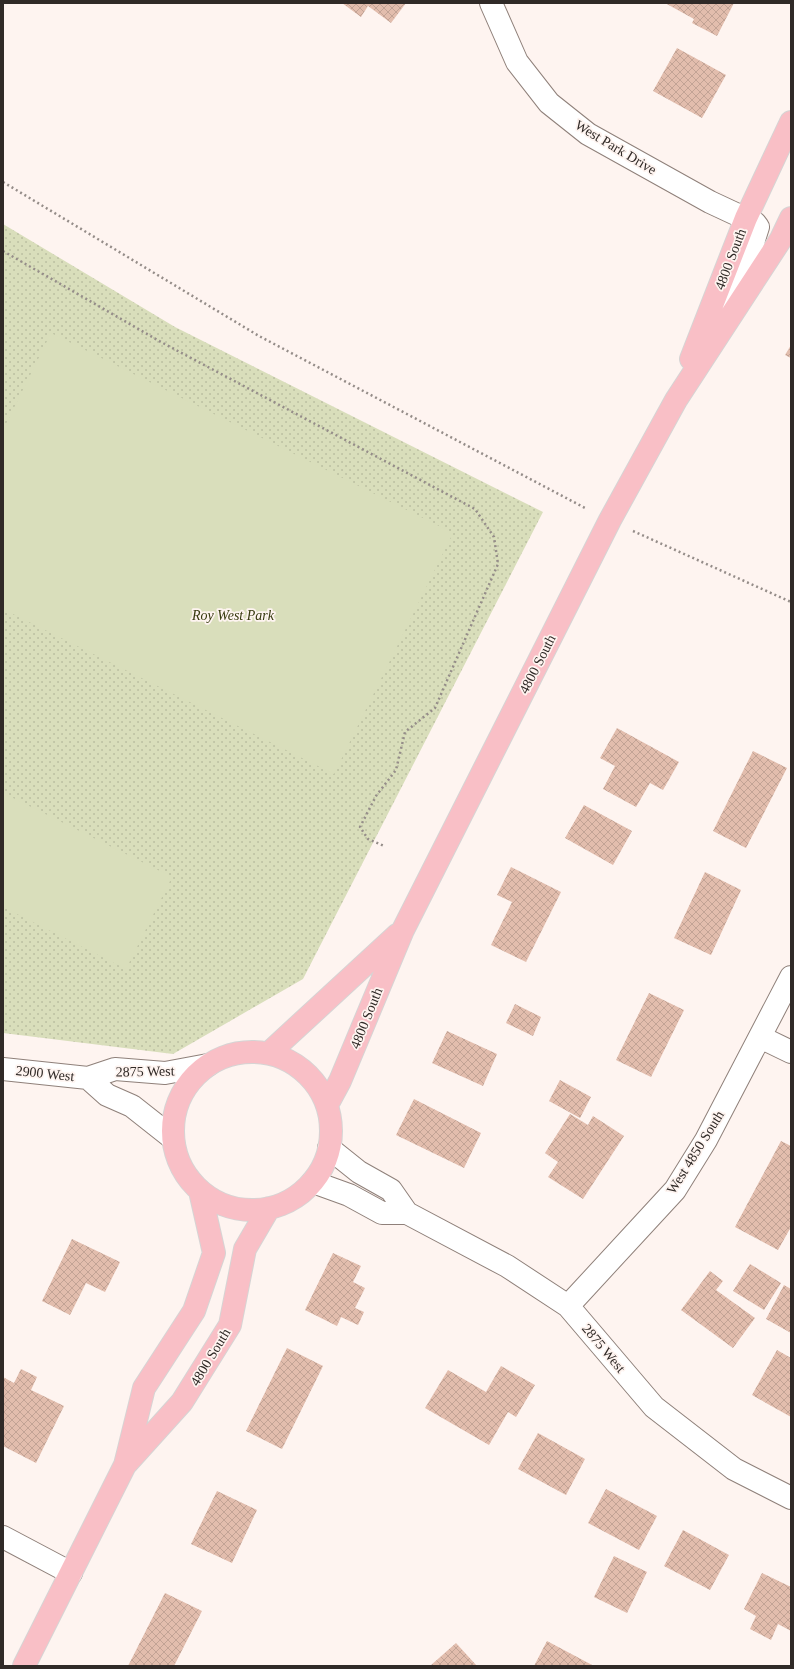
<svg xmlns="http://www.w3.org/2000/svg" width="794" height="1669" viewBox="0 0 794 1669" font-family="'Times New Roman',serif">
	<defs>
		<pattern id="grass-dots" width="8" height="8" patternUnits="userSpaceOnUse"><rect width="8" height="8" fill="#d9debb"/><path d="M2 2h.1M6 6h.1" fill="none" stroke="#bbbfa1" stroke-width="1.8" stroke-linecap="round"/></pattern>
		<pattern id="building-cross-hatch" width="8" height="8" patternUnits="userSpaceOnUse"><rect width="8" height="8" fill="#e2bdad"/><path d="M0 0l8 8M0 8l8-8" fill="none" stroke="#c2a395"/></pattern>
	</defs>
	<rect width="100%" height="100%" fill="#fef4f0"/>
	<!-- grass -->
	<path fill="url(#grass-dots)" d="M3,224L175,327L543,512L303,979L173,1054L3,1033Z"/>
	<!-- pitch -->
	<path fill="#d9debb" d="M51,333L453,533L334,774L3,609V430Z
		M3,793L172,877L126,969L3,907Z"/>
	<!-- building -->
	<path fill="url(#building-cross-hatch)" d="M342,3H406L391,23L368,6L361,17Z
		M665,3H734L717,36L692,23L694,19Z
		M677,48L726,75L702,118L653,91Z
		M791,345V358L785,355Z
		M617,728L679,762L663,790L650,783L636,807L603,789L615,766L600,758Z
		M753,751L787,768L746,848L713,831Z
		M584,805L632,831L613,865L565,838Z
		M511,867L561,892L526,962L491,945L512,902L497,895Z
		M705,872L741,890L711,955L674,938Z
		M649,993L684,1010L651,1077L616,1060Z
		M515,1004L541,1017L533,1036L506,1023Z
		M447,1031L497,1054L483,1086L432,1063Z
		M560,1080L591,1097L580,1118L549,1101Z
		M414,1099L481,1133L464,1168L396,1135Z
		M570,1114L588,1125L593,1116L624,1136L583,1199L548,1177L558,1162L545,1153Z
		M781,1141L791,1146V1210L790,1213H791V1227L778,1250L735,1227Z
		M72,1239L120,1262L105,1292L86,1283L70,1315L42,1301Z
		M333,1253L361,1266L353,1282L365,1288L355,1308L364,1312L358,1325L341,1317L337,1326L305,1310Z
		M750,1264L781,1283L764,1310L733,1291Z
		M710,1271L723,1281L716,1290L755,1318L733,1348L681,1310Z
		M784,1285L791,1289V1333L766,1319Z
		M287,1348L323,1366L282,1449L246,1431Z
		M777,1350L791,1358V1417L752,1395Z
		M501,1366L535,1385L516,1417L508,1412L489,1445L425,1408L448,1370L486,1392Z
		M21,1369L37,1377L31,1390L64,1406L36,1463L3,1446V1377L14,1383Z
		M538,1433L585,1459L566,1495L518,1469Z
		M606,1489L657,1516L639,1550L588,1523Z
		M217,1491L257,1510L232,1563L191,1544Z
		M683,1530L729,1555L710,1590L664,1566Z
		M614,1556L647,1572L627,1613L594,1597Z
		M762,1573L791,1587V1631L778,1624L771,1640L750,1629L756,1616L744,1609Z
		M165,1593L202,1611L174,1666H128Z
		M547,1641L594,1666H534Z
		M456,1643L477,1666H430Z"/>
	<g fill="none" stroke-linecap="round" stroke-linejoin="round">
		<defs>
			<path id="minor" d="M491,3L517,62L549,103L588,134L710,202L755,223L758,227L752,246L711,329
				M760,1037L791,1052
				M3,1069L88,1078L115,1069L165,1073L208,1065
				M88,1078L107,1095L132,1106L170,1136
				M329,1148L359,1172L391,1190L407,1213L507,1266L568,1306L654,1407L734,1469L791,1498
				M313,1182L349,1195L382,1213H407
				M568,1306L675,1190L706,1140L791,977
				M3,1537L71,1573"/>
			<path id="major" d="M691,359L746,218L791,122
				M173 1131a79 79 0 1 1 158 0a79 79 0 1 1-158 0Z
				M269,1053L397,935
				M327,1105L340,1081L403,930L610,520L676,400L781,239L791,218
				M127,1463L182,1402L230,1325L245,1249L269,1208
				M24,1666L125,1465L144,1388L194,1311L214,1253L200,1191"/>
		</defs>
		<!-- minor casing -->
		<use href="#minor" stroke="#8f807a" stroke-width="24"/>
		<!-- major casing -->
		<use href="#major" stroke="#d6d4d4" stroke-width="24"/>
		<!-- path -->
		<path stroke="#958d89" stroke-width="2.5" stroke-dasharray="2 3" stroke-linecap="butt" d="M3,182L259,336L587,509
			M3,251L161,342L475,509L494,537L498,564L435,708L405,732L396,770L376,796L360,827L368,839L384,846
			M633,531L791,602"/>
		<!-- minor -->
		<use href="#minor" stroke="#fff" stroke-width="22"/>
		<!-- major -->
		<use href="#major" stroke="#f9bfc6" stroke-width="22"/>
	</g>
	<g text-anchor="middle" stroke-width="3.5" stroke-linejoin="round" paint-order="stroke">
		<!-- street labels -->
		<g font-size="14" fill="#302a27" stroke="#fef4f0">
			<text transform="translate(616 147) rotate(31)" y="5">West Park Drive</text>
			<text transform="translate(730 259) rotate(-69)" y="5">4800 South</text>
			<text transform="translate(537 664) rotate(-63)" y="5">4800 South</text>
			<text transform="translate(366 1018) rotate(-68)" y="5">4800 South</text>
			<text transform="translate(145 1071) rotate(-1)" y="5">2875 West</text>
			<text transform="translate(45 1073) rotate(6)" y="5">2900 West</text>
			<text transform="translate(695 1152) rotate(-58)" y="5">West 4850 South</text>
			<text transform="translate(604 1348) rotate(50)" y="5">2875 West</text>
			<text transform="translate(210 1357) rotate(-59)" y="5">4800 South</text>
		</g>
		<!-- park labels -->
		<g font-size="14" font-style="italic" fill="#36390e" stroke="#fef4f0">
			<text x="233" y="620">Roy West Park</text>
		</g>
	</g>
	<!-- border -->
	<rect width="794" height="1669" fill="none" stroke="#302a27" stroke-width="8"/>
</svg>
